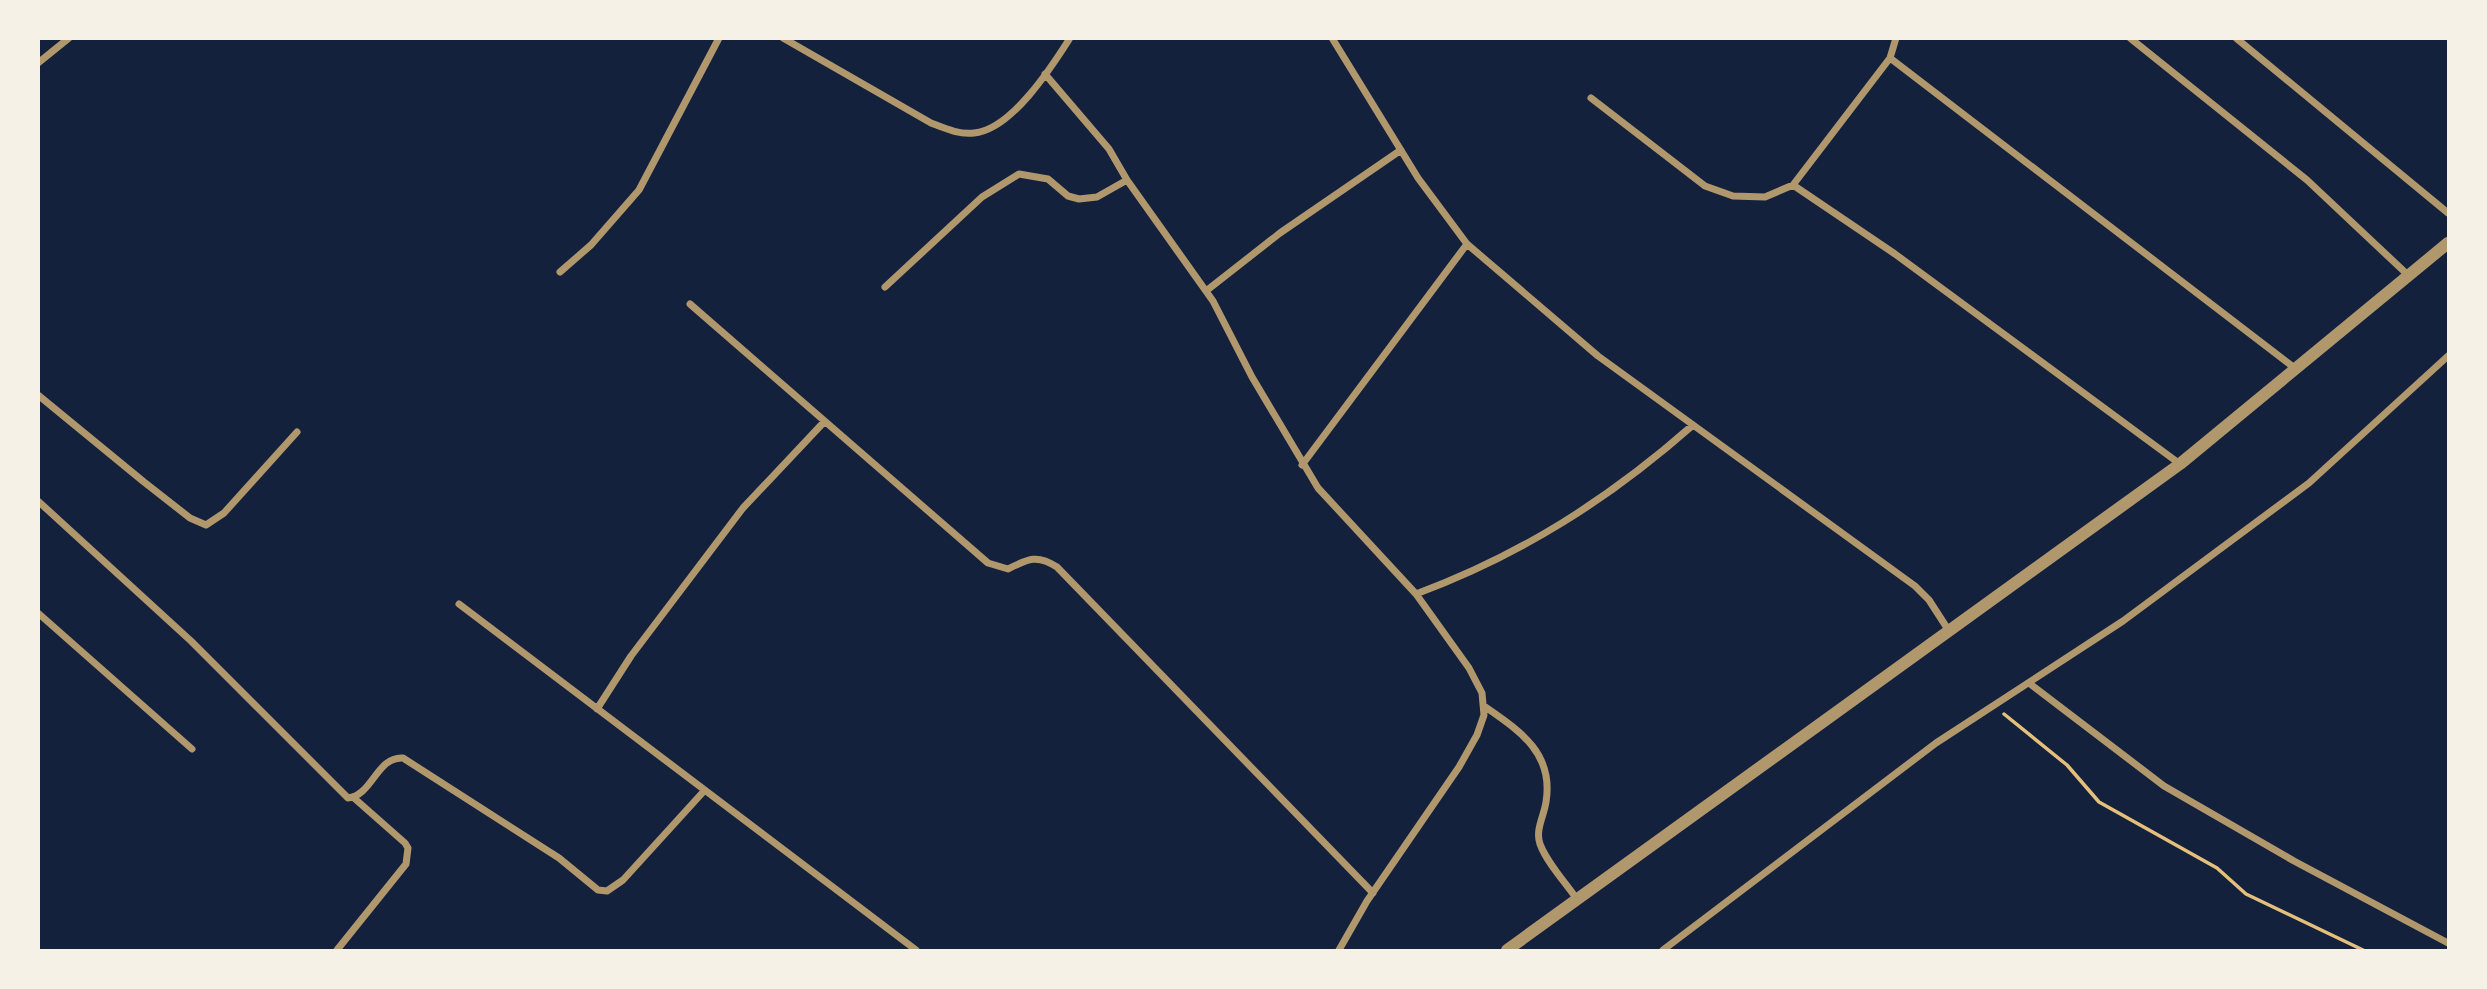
<svg xmlns="http://www.w3.org/2000/svg" width="2487" height="989" viewBox="0 0 2487 989" font-family="'Noto Sans',sans-serif">
	<rect width="100%" height="100%" fill="#14213d"/>
	<g fill="none" stroke-linecap="round" stroke-linejoin="round">
		<!-- path -->
		<path stroke="#e5c07b" stroke-width="3.5" d="M2004,714L2067,765L2099,802L2217,868L2246,894L2363,950"/>
		<!-- minor -->
		<path stroke="#b1986c" stroke-width="7" d="M783,38L931,123C944,128 959,135 974,133C1011,130 1051,68 1070,38
			M1332,38L1418,178L1467,244L1598,356L1915,586L1929,600L1949,631
			M2130,38L2307,180L2409,276
			M2236,38L2448,213
			M1890,58L2296,369
			M38,63L69,38
			M1045,74L1109,149L1127,180L1213,301L1252,377L1318,488L1416,594L1469,668L1482,693L1484,715L1477,735L1459,767L1367,901L1339,950
			M1591,98L1705,186L1733,196L1765,197L1793,185L1895,254L2180,464
			M1793,185L1890,58L1896,38
			M560,272L591,245L639,190L719,38
			M885,287L982,197L1019,174L1048,179L1068,196L1079,199L1097,197L1127,180
			M1206,291L1280,233L1401,150
			M690,304L988,563L1008,569C1028,559 1037,554 1057,567L1373,893
			M38,395L144,482L190,518L206,525L224,513L297,432
			M1302,465L1467,244
			M38,501L191,641L348,798C372,796 377,756 403,758L559,858L598,890L607,891L623,880L704,791
			M1416,594C1521,555 1609,499 1693,425
			M459,604L916,950
			M38,613L192,749
			M2029,683L2164,786L2294,861L2448,943
			M1484,706C1520,731 1554,753 1546,802C1544,816 1535,830 1540,844C1547,863 1565,882 1576,898
			M597,709L631,656L743,508L824,422
			M337,950L406,864L408,848L405,843L354,798
			M1663,950L1936,743L2123,621L2309,483L2448,356"/>
		<!-- tertiary -->
		<path stroke="#b1986c" stroke-width="12" d="M1507,950L2180,464L2448,243"/>
	</g>
	<!-- border -->
	<rect width="2487" height="989" fill="none" stroke="#f6f1e7" stroke-width="80"/>
</svg>
